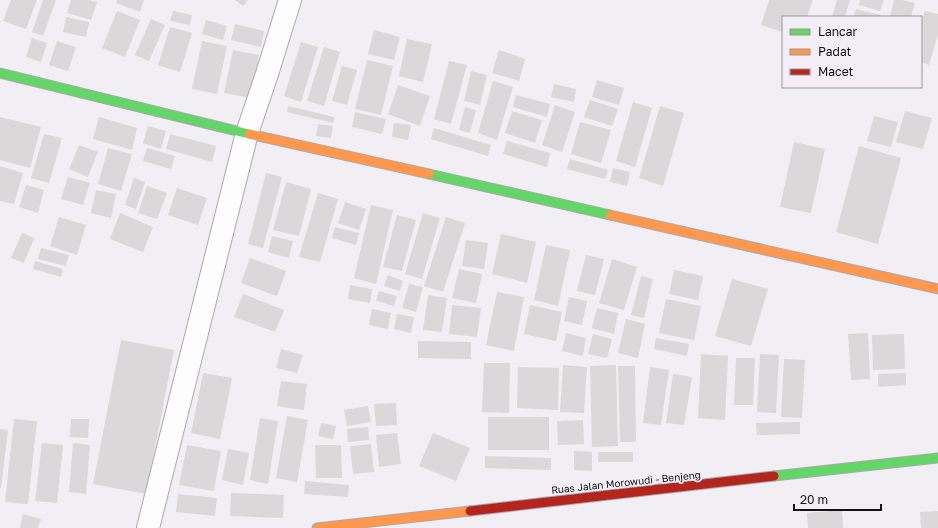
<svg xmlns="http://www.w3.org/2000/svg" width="938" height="528" viewBox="0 0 938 528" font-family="'Golos Text',sans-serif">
	<rect width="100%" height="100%" fill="#f2eff4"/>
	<!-- building -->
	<path fill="#dad8d8" d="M11,0H37L26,29L3,21Z
		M43,0H56L43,36L32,32Z
		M71,0H89L97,2L91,20L67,13Z
		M117,0H144L140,12L116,3Z
		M235,0H248L243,6Z
		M769,0H813L807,17H783V32L761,25Z
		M837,0H850L845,17H832Z
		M860,0H884L880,11L859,5Z
		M894,0H902L915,3L911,17H890Z
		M856,9L881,15V17H854Z
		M117,11L140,20L125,57L102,48Z
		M173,11L192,15L190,25L170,21Z
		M925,11L938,14V34L929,65L921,62V23Z
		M66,17L89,22L86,37L63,32Z
		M151,19L165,25L149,61L135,55Z
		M206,20L227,26L223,40L202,34Z
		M235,24L264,31L261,47L231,40Z
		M170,27L192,33L180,72L158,65Z
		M374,30L400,37L394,60L368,54Z
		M32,38L47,43L41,62L26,57Z
		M407,39L432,44L423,82L399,76Z
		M57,41L76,47L68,71L49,65Z
		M202,41L227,46L217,94L192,89Z
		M301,42L318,47L301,102L284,96Z
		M324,47L340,52L324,106L307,101Z
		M233,50L259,55L251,98L224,93Z
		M499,50L525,59L519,81L492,73Z
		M367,60L393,66L381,115L355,109Z
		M449,61L467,65L451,124L434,119Z
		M342,66L357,70L347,105L332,101Z
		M471,71L487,75L480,105L464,101Z
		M597,80L624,88L619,105L592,97Z
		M493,81L513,87L497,140L478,133Z
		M554,84L576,89L574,102L551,97Z
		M398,85L430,96L420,126L388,114Z
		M516,95L550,104L547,117L513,107Z
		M590,100L618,109L612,126L584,117Z
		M633,102L652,108L635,167L616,161Z
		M555,105L575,112L562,152L542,145Z
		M288,106L334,117L333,123L287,112Z
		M660,106L684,113L663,186L639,178Z
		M465,107L476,110L470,133L459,130Z
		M512,111L542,120L535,143L505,133Z
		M905,111L932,118L923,149L896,142Z
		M355,112L386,119L382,134L352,127Z
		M874,116L898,122L891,147L867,141Z
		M0,117L41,127L30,168L0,160Z
		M99,117L137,128L132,150L93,139Z
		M580,122L611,130L601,163L571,154Z
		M394,123L411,125L408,140L392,137Z
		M318,124L333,126L331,138L316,136Z
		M148,126L166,131L161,149L143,143Z
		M434,128L491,145L488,156L431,139Z
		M44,134L62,138L49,183L31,178Z
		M170,134L216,146L212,162L166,149Z
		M507,141L550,153L547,167L503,154Z
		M794,142L825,149L811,213L780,207Z
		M79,145L98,152L88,177L69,169Z
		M859,146L901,158L878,244L836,232Z
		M108,148L132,154L121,191L98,184Z
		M147,148L175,156L171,169L143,161Z
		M570,159L608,170L605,179L567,169Z
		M0,166L23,173L14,204L0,201Z
		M613,168L630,172L627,186L610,182Z
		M266,173L282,177L263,248L248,244Z
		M68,177L90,183L83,205L61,199Z
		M134,178L145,182L136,209L125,205Z
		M286,182L311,189L299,236L273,230Z
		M26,185L44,190L38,213L19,207Z
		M147,186L167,193L157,219L138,213Z
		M177,188L207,198L198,225L168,215Z
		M96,190L116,194L111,218L91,213Z
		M318,193L338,199L320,262L299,257Z
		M345,202L366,209L359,230L338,223Z
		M371,205L393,210L376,284L354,278Z
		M120,213L153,227L143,252L110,239Z
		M423,213L440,218L422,279L405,274Z
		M397,215L416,220L402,271L383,267Z
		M59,217L86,225L77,255L50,246Z
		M446,217L465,223L443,292L424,286Z
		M335,227L359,233L356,245L332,238Z
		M22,233L34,238L24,263L11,258Z
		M501,234L536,242L527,283L492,274Z
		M272,236L293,241L289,258L268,252Z
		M466,240L488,243L484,269L462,266Z
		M546,245L570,250L558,306L534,300Z
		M41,248L69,255L66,266L38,259Z
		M586,255L604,259L595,295L577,291Z
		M250,258L286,271L277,296L241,283Z
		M612,259L637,267L624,310L599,303Z
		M35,261L63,269L61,277L33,269Z
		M459,269L482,274L476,303L452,298Z
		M674,270L703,276L698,300L669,294Z
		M388,275L403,281L400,291L384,286Z
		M641,276L653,279L644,318L631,315Z
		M732,279L768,289L751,346L715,336Z
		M409,284L423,287L416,312L402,308Z
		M350,285L372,289L370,303L348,299Z
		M379,291L397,296L394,306L376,301Z
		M497,292L524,297L514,351L486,345Z
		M243,294L284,310L275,332L234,317Z
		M428,295L447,298L442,332L423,330Z
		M569,297L587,301L582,325L564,321Z
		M666,299L701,306L694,340L659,333Z
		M452,305L481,308L477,337L449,334Z
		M530,305L562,312L556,341L524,334Z
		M597,308L618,313L614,334L592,328Z
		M372,309L391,313L388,329L369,325Z
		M397,314L414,317L411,333L394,329Z
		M626,319L645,324L638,358L618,353Z
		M566,333L586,338L583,356L562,351Z
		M868,333L870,379L851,380L848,334Z
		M593,334L612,339L607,358L588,354Z
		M904,334L905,369L873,370L872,335Z
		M656,338L689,344L687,356L654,349Z
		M121,340L174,350L146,494L93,484Z
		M418,341L471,342V359L418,358Z
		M281,349L303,355L297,373L276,368Z
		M701,354L728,356L725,420L698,418Z
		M760,354L779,355L776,413L757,412Z
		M736,358H755L753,405H734Z
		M784,359L805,360L802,418L781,417Z
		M484,363H510L509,413L482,412Z
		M563,365L587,367L584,413L560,412Z
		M616,365L618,446L592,447L590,366Z
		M618,366H635L636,442H620Z
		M518,367L559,368L558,410L517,408Z
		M650,367L669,370L661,425L643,423Z
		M203,373L232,378L220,439L191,433Z
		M906,373V385L878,387V374Z
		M673,374L692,377L684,425L666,423Z
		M281,381L307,384L304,410L277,406Z
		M396,403L397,425L376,426L374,404Z
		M368,406L371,422L347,426L344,410Z
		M287,416L308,420L297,482L276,478Z
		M488,417H549V450H488Z
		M260,418L278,421L268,484L250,480Z
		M14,419L37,421L28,504L5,502Z
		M71,419H89L88,438L70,437Z
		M583,420L584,444L558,445L557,421Z
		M800,422V434L757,435L756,423Z
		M321,423L336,426L333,439L318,436Z
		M368,427L369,440L348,442L347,429Z
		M0,429L8,430L1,488H0Z
		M397,433L401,464L379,467L376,435Z
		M433,433L470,448L456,481L419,466Z
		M42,443L63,445L57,503L35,501Z
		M73,443L90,445L86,494L69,492Z
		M371,444L374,472L353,474L350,446Z
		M187,445L221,451L214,491L179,485Z
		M315,445H341L342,478H316Z
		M228,449L249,453L243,485L222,480Z
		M574,451L592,452V471L574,470Z
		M598,452H633V462H598Z
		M485,456L551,458V470L485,468Z
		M305,481L349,485L348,497L304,494Z
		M231,493L284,495L283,518L230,516Z
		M178,494L217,498L215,516L176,512Z
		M842,510L843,528H808L807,513Z
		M938,511V528H921L920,512Z
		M23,514L41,519L38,528H20Z"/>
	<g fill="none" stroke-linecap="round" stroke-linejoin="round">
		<defs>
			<path id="street" d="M148,528L247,133L267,74L290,0"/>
			<path id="fast" d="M0,73L249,134
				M429,174L610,215
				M774,476L938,458"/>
			<path id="slow" d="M249,134L429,174
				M610,215L938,289
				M317,528L470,511"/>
			<path id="jam" d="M470,511L774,476"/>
		</defs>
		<!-- street casing -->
		<use href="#street" stroke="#aaa9ac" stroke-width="24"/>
		<!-- fast casing -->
		<use href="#fast" stroke="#aaa9ac" stroke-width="11"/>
		<!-- slow casing -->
		<use href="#slow" stroke="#aaa9ac" stroke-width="11"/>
		<!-- jam casing -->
		<use href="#jam" stroke="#aaa9ac" stroke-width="11"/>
		<!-- street -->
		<use href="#street" stroke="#fdfdfd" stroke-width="22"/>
		<!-- fast -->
		<use href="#fast" stroke="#63d668" stroke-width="9"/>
		<!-- slow -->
		<use href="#slow" stroke="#ff974d" stroke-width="9"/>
		<!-- jam -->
		<use href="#jam" stroke="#b3261e" stroke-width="9"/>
	</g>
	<g text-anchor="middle" stroke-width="3.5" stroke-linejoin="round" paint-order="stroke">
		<!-- street labels -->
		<g font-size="10" fill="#131114" stroke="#f3eef5">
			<text transform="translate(626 482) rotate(-6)" y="4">Ruas Jalan Morowudi - Benjeng</text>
		</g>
	</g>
	<!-- legend -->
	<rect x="782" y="16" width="140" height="72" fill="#f3eef5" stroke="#99969b"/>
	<rect x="790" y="29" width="20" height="6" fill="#63d668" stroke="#99969b"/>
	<text x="818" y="36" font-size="12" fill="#131114">Lancar</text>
	<rect x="790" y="49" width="20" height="6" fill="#ff974d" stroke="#99969b"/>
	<text x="818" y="56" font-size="12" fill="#131114">Padat</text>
	<rect x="790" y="69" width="20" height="6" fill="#b3261e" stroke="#99969b"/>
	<text x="818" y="76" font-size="12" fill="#131114">Macet</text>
	<!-- scale -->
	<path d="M794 504v6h87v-6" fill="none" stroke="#131114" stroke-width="2"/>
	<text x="800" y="504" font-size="12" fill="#131114" stroke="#f3eef5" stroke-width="3" paint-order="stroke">20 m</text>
</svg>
